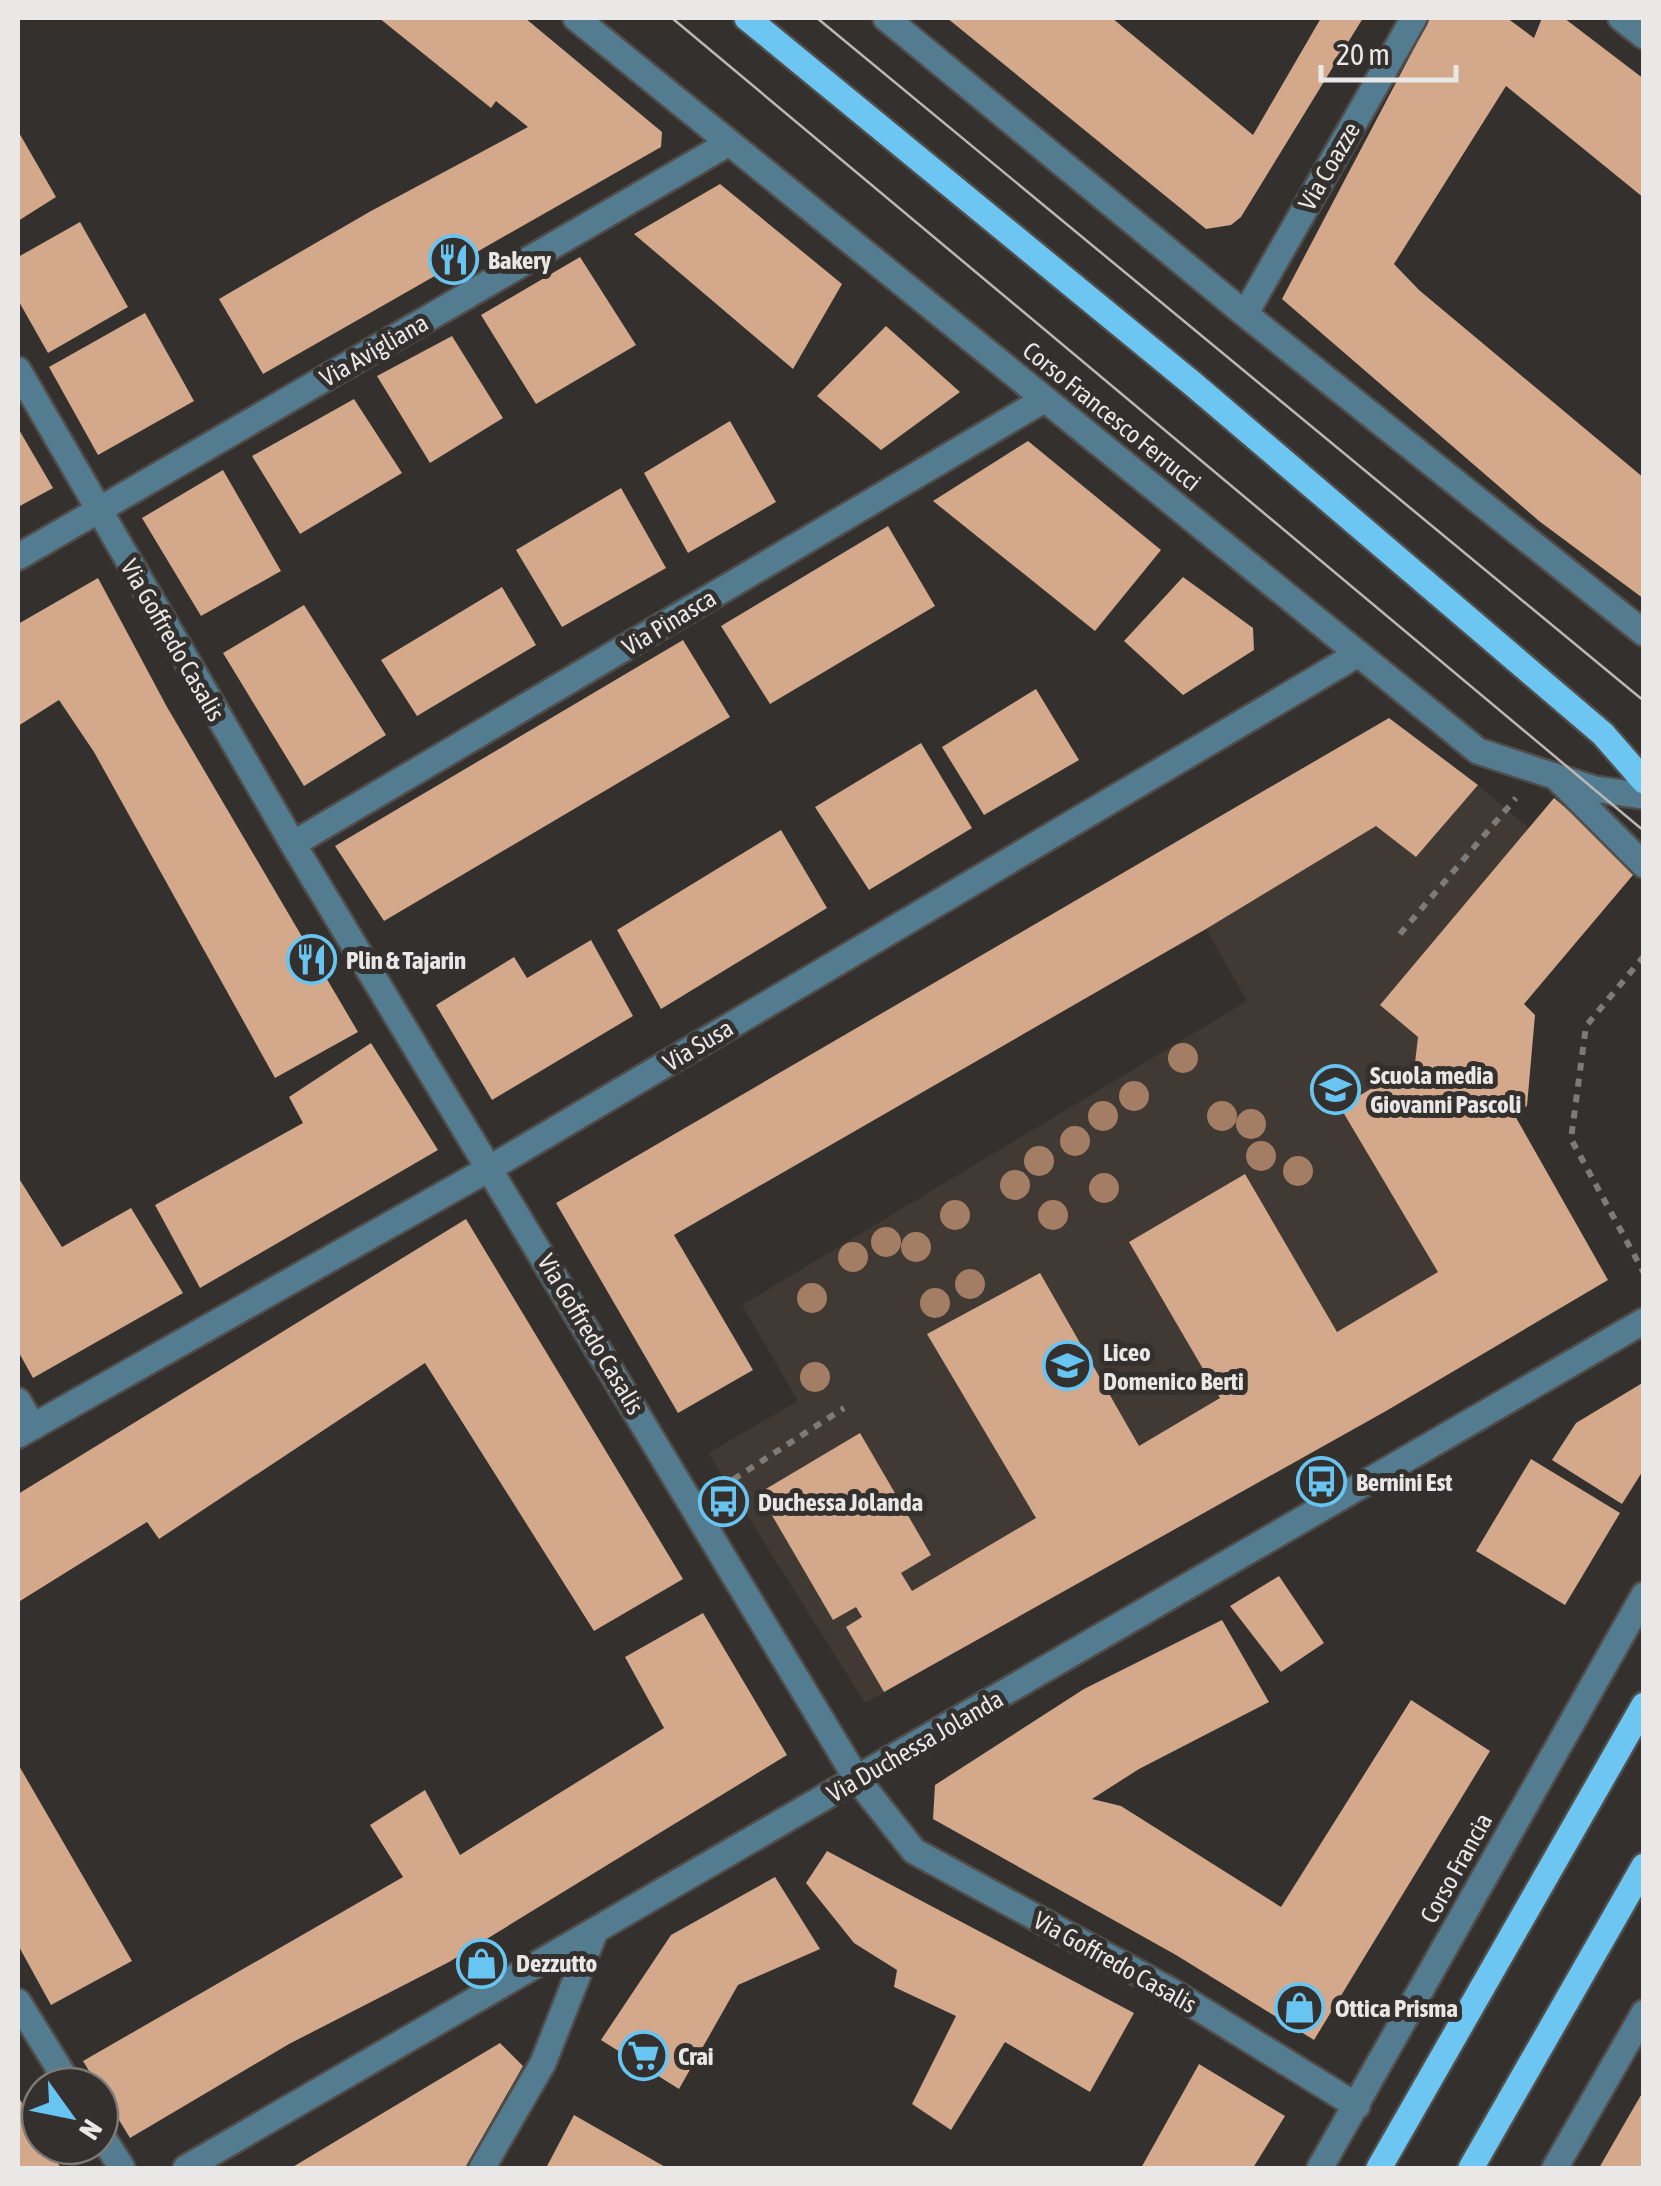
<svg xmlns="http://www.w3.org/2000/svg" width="1661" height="2186" viewBox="0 0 1661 2186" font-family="'Asap Condensed',sans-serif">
	<rect width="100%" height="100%" fill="#33302d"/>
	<!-- built -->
	<path fill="#413933" d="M1478,785L1529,828L1638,869L1524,1004L1535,1015L1527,1106L1514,1114L1608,1280L1386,1411L865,1703L708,1453L798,1401L742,1305L1247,1001L1206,929L1376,826L1416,857Z"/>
	<!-- building -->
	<path fill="#d3a88b" d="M379,18H525L662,132L661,147L263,374L219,299L371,211L528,127L496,101L491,108Z
		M947,18H1112L1253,135L1321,18H1363L1241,217L1231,225L1206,229Z
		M1430,18H1507L1534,38L1542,18H1564L1644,79V198L1506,86L1394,264L1419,290L1644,478V599L1539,521L1282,299Z
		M18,131L56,197L18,221Z
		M720,184L842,284L793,369L634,234Z
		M80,222L128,307L48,353L18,300V257Z
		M580,257L636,345L536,404L481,315Z
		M145,313L194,401L98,455L49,367Z
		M886,326L960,392L881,450L817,396Z
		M452,336L503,418L430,463L377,376Z
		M354,399L402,473L300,534L252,456Z
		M730,421L776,502L688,553L644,473Z
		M18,428L53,488L18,507Z
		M1028,441L1161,550L1095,631L933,501Z
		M223,470L281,571L201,616L142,518Z
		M621,488L666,568L562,627L516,550Z
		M888,526L935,606L770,704L721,626Z
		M1183,577L1253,628L1254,650L1183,695L1124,641Z
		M98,578L167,707L358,1032L275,1078L94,752L59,700L18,726V624Z
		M502,587L536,645L417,716L381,660Z
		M304,605L386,735L304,786L223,653Z
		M683,640L730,717L384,921L335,846Z
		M1036,689L1079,760L984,815L942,747Z
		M1389,718L1478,785L1416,857L1376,826L1206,929L674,1235L753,1370L678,1413L556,1203Z
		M921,743L972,828L869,890L815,807Z
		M1554,798L1638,869L1524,1004L1535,1015L1527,1106L1514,1114L1608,1280L1386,1411L884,1692L846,1627L862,1617L856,1607L833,1620L759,1493L860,1433L931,1555L901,1573L912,1591L1036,1518L927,1334L1040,1273L1139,1446L1220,1398L1129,1242L1245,1174L1337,1332L1438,1272L1340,1107L1415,1063L1418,1037L1380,1005Z
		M781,830L827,908L661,1009L617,930Z
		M591,940L633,1016L492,1100L436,1005L514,957L527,978Z
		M371,1043L438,1150L200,1288L155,1205L303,1123L289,1097Z
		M18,1177L62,1247L131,1208L183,1293L33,1378L18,1351Z
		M466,1219L683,1579L594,1631L425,1363L159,1539L147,1522L20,1601L18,1494Z
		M1644,1382V1469L1622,1504L1552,1460L1576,1423Z
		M1531,1459L1620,1513L1565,1605L1476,1551Z
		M1279,1576L1324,1643L1281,1672L1230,1606Z
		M703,1613L787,1755L449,1962L289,2044L130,2138L83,2061L403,1877L370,1825L425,1790L460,1855L664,1728L625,1657Z
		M1222,1620L1269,1702L1139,1769L1092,1799L1121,1806L1281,1907L1411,1700L1490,1751L1314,2040L1176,1955L933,1819L935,1785L1084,1689Z
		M18,1764L132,1961L51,2005L18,1945Z
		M827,1851L1134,2013L1090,2092L1005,2042L951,2130L912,2104L956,2016L894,1987L897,1970L854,1943L806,1883Z
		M775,1877L820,1949L738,1985L679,2089L601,2040L671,1935Z
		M500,2043L523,2066L465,2168H291Z
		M1199,2064L1285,2116L1253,2168H1141Z
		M1644,2090V2168H1599L1630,2114Z
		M18,2096L40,2134V2146H47L61,2168H18Z
		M574,2115L667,2168H546Z"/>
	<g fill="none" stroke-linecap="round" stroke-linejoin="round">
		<defs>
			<path id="minor" d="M576,18L1478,751L1594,789L1644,796
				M886,18L1245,314L1644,633
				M1621,18L1644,36
				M1245,314L1414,18
				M18,370L293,844L857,1779L914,1851L1171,1991L1357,2106
				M18,557L729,143
				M1559,780L1644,865
				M293,844L1045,399
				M18,1401L33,1427
				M18,1435L492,1167L1358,654
				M18,2002L70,2086
				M100,2133L122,2168
				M186,2168L1644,1321
				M482,2168L543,2063L594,1934
				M1320,2168L1644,1595
				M1555,2168L1644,2013"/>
			<path id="major" d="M747,18L1193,384L1603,734L1644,781
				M1379,2168L1644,1705
				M1471,2168L1644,1866"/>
		</defs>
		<!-- minor casing -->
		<use href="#minor" stroke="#504d4b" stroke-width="30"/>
		<!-- major casing -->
		<use href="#major" stroke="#504d4b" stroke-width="30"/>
		<!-- path -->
		<path stroke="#7d7a78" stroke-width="6" stroke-dasharray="8 8" stroke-linecap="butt" d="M1400,934L1516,798
			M1644,956L1586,1026L1571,1139L1644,1273
			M720,1488L844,1408"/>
		<!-- minor -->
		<use href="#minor" stroke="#537c91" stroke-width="25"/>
		<!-- major -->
		<use href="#major" stroke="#6dc6f1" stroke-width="25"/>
		<!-- tram -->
		<path stroke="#bab8b5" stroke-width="2.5" d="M672,18L1644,831
			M817,18L1644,701"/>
	</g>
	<!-- trees -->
	<g fill="#a37e65">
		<circle cx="1183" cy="1058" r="15"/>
		<circle cx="1134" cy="1096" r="15"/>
		<circle cx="1103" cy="1116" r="15"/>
		<circle cx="1222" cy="1116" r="15"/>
		<circle cx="1251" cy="1124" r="15"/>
		<circle cx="1075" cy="1141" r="15"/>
		<circle cx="1261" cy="1156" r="15"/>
		<circle cx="1039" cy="1161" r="15"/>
		<circle cx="1298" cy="1171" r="15"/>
		<circle cx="1015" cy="1185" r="15"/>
		<circle cx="1104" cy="1188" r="15"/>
		<circle cx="955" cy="1215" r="15"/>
		<circle cx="1053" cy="1215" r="15"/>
		<circle cx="886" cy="1242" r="15"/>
		<circle cx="916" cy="1247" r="15"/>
		<circle cx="853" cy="1257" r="15"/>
		<circle cx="970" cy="1284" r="15"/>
		<circle cx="812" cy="1298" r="15"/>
		<circle cx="935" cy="1303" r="15"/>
		<circle cx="815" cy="1377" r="15"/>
	</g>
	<!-- icons -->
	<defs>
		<symbol id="restaurant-ring" viewBox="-11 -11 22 22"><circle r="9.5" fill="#33302d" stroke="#68c4f0" stroke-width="1.5"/><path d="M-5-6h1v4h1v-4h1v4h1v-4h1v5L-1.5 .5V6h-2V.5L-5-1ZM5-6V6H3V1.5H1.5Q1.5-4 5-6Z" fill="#68c4f0"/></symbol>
		<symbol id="school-ring" viewBox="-11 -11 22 22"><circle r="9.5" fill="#33302d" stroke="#68c4f0" stroke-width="1.5"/><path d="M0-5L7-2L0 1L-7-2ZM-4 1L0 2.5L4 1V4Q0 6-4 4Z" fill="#68c4f0"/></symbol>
		<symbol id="bus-ring" viewBox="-11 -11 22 22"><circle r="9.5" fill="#33302d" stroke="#68c4f0" stroke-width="1.5"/><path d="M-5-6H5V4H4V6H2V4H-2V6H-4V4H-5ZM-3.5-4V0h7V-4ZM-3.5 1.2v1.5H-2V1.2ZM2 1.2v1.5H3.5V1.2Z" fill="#68c4f0"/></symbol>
		<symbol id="shop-ring" viewBox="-11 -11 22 22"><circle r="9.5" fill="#33302d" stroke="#68c4f0" stroke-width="1.5"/><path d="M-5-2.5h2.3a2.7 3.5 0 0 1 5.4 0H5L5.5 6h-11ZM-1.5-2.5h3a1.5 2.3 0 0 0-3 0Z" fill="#68c4f0"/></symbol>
		<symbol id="supermarket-ring" viewBox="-11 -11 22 22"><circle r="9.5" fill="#33302d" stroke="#68c4f0" stroke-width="1.5"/><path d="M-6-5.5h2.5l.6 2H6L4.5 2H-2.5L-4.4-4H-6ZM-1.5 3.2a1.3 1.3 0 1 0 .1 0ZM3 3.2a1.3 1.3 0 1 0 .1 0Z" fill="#68c4f0"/></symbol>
	</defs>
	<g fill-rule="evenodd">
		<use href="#restaurant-ring" x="426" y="232" width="55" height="55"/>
		<use href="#restaurant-ring" x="284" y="932" width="55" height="55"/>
		<use href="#school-ring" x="1308" y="1062" width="55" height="55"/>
		<use href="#school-ring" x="1040" y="1338" width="55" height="55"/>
		<use href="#bus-ring" x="1294" y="1454" width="55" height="55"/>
		<use href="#bus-ring" x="696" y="1474" width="55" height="55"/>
		<use href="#shop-ring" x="454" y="1936" width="55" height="55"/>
		<use href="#shop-ring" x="1272" y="1980" width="55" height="55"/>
		<use href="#supermarket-ring" x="616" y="2028" width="55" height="55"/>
	</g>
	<g text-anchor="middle" stroke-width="10" stroke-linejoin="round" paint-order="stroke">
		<!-- street labels -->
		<g font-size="25" fill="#eae8e6" stroke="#33302d">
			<text transform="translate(1329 166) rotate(-60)" y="9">Via Coazze</text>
			<text transform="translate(374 350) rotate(-30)" y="9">Via Avigliana</text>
			<text transform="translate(1112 416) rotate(39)" y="9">Corso Francesco Ferrucci</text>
			<text transform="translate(669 622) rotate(-31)" y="9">Via Pinasca</text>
			<text transform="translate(173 640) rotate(60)" y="9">Via Goffredo Casalis</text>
			<text transform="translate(698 1045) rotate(-31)" y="9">Via Susa</text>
			<text transform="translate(591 1334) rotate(59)" y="9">Via Goffredo Casalis</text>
			<text transform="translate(915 1746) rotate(-30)" y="9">Via Duchessa Jolanda</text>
			<text transform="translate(1456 1868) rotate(-61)" y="9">Corso Francia</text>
			<text transform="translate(1115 1962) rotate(29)" y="9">Via Goffredo Casalis</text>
		</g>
		<!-- poi labels -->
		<g font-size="25" font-weight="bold" fill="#eae8e6" stroke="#33302d" text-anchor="start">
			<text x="488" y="269">Bakery</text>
			<text x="346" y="969">Plin &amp; Tajarin</text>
			<text x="1370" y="1084">Scuola media<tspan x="1370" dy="29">Giovanni Pascoli</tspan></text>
			<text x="1103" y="1361">Liceo<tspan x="1103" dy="29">Domenico Berti</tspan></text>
			<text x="1356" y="1491">Bernini Est</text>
			<text x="758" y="1511">Duchessa Jolanda</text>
			<text x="516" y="1972">Dezzutto</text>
			<text x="1335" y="2017">Ottica Prisma</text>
			<text x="678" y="2065">Crai</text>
		</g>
	</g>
	<!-- border -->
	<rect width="1661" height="2186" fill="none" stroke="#eae8e6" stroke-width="40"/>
	<!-- north arrow -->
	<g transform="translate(70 2116) rotate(123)"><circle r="48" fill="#33302d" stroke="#7c7a77" stroke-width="2.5"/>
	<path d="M0-8L18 38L0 25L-18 38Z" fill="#68c4f0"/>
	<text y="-15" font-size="28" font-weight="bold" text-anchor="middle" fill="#eae8e6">N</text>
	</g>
	<!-- scale -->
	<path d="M1321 65v15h135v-15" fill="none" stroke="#eae8e6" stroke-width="5"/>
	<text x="1336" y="65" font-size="30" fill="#eae8e6" stroke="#33302d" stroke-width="8" paint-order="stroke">20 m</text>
</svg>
